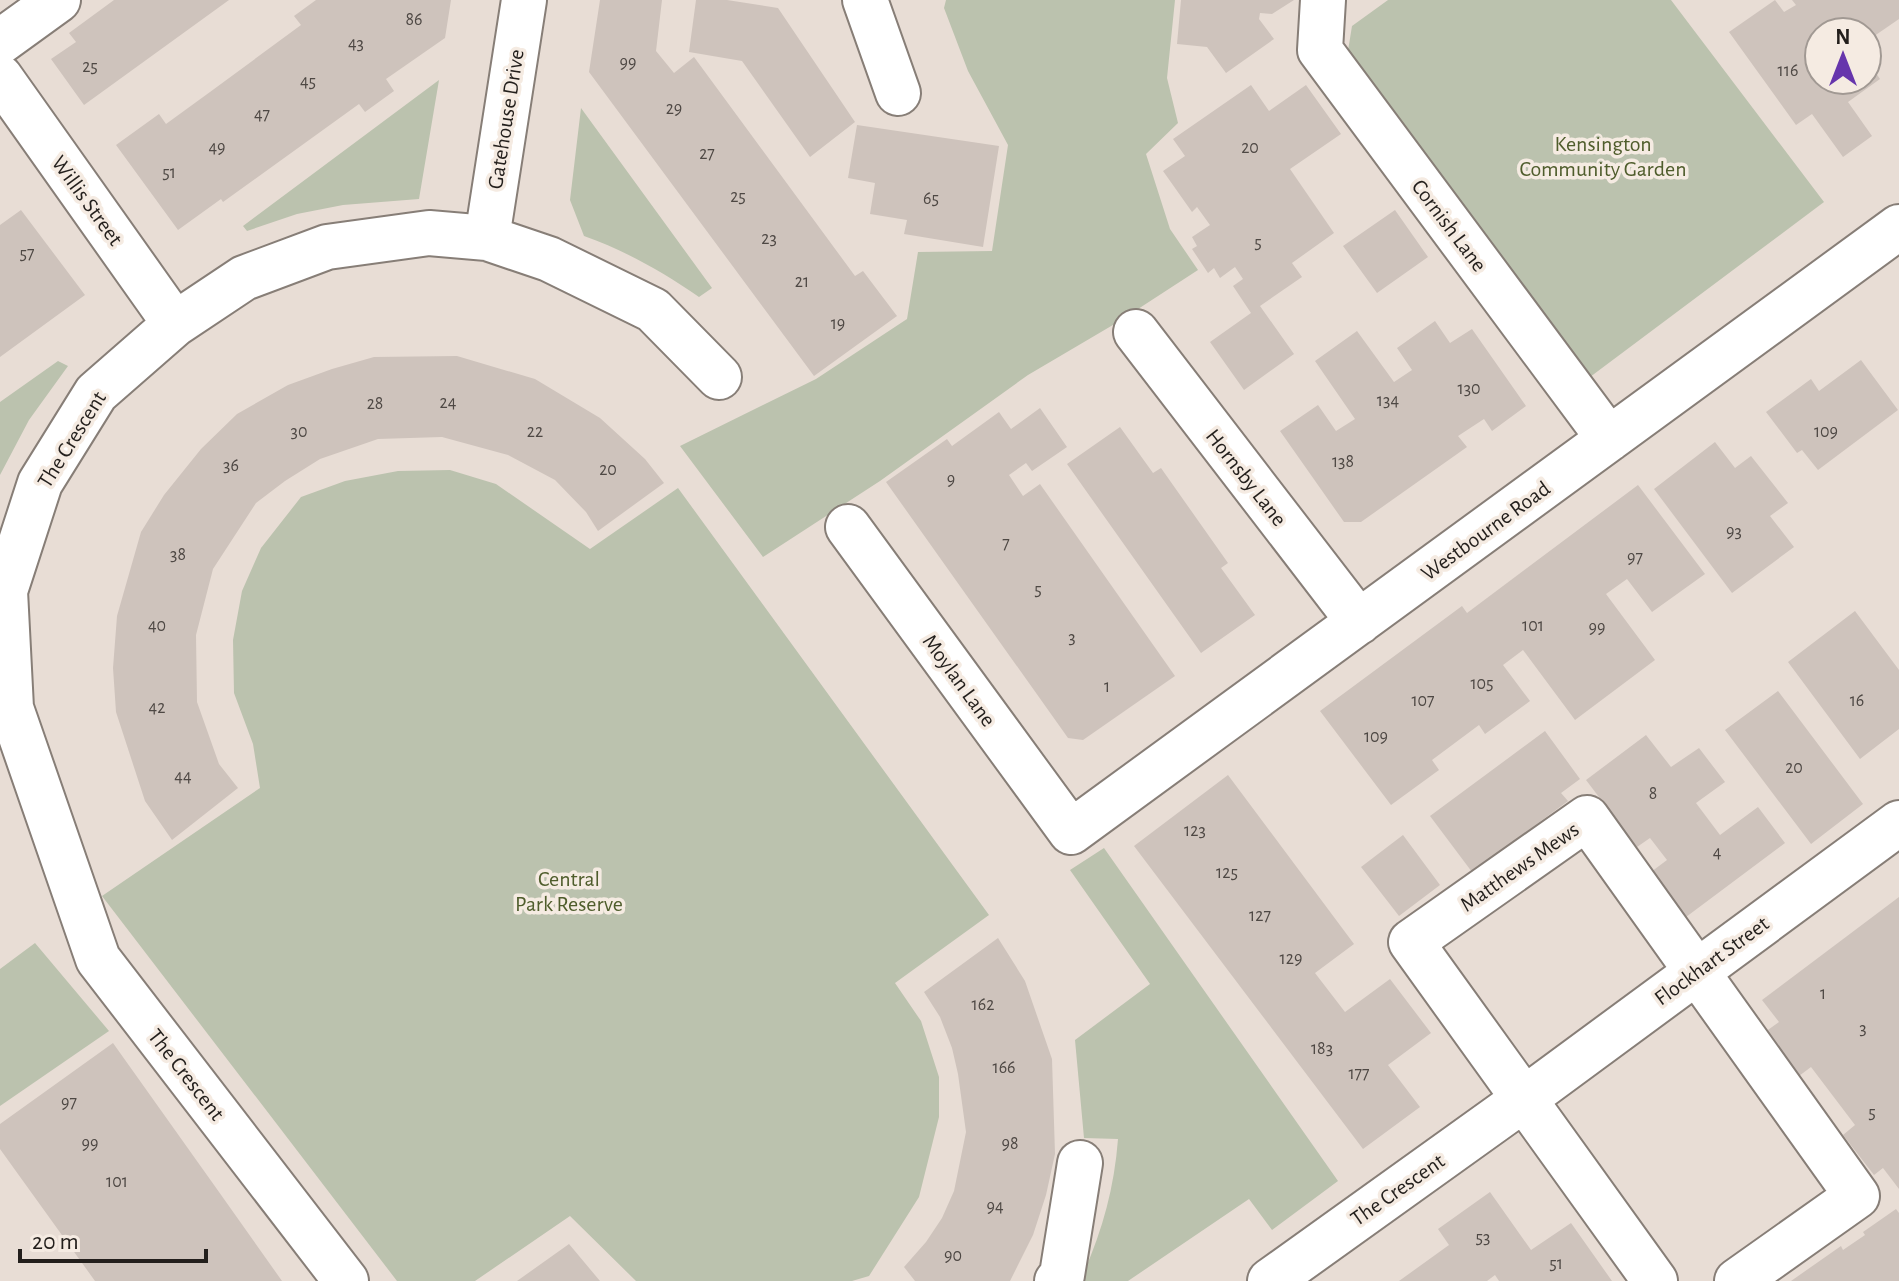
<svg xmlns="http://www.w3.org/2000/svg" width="1899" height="1281" viewBox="0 0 1899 1281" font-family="'Alegreya Sans',sans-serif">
	<rect width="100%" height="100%" fill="#e8ddd5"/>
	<!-- green -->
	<path fill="#bbc2ae" d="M946,0H1175L1167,78L1178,123L1146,154L1170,229L1198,270L1118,322L1028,375L880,481L763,557L680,446L816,379L907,319L918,252L992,251L1008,145L968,71L944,8Z
		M1388,0H1671L1824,202L1586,380L1346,63L1352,26Z
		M439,80L419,199L343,205L297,214L247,231L243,226Z
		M581,108L712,288L699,297C663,272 626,251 584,236L570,200Z
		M58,361L68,366L29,420L0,475V402Z
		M450,470L496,484L590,549L678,488L989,915L895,983L921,1021L939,1077V1117L919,1197L869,1276L852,1281H636L570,1216L475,1281H397L102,896L260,788L253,744L234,693L233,640L242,591L261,548L301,497L345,481L398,471Z
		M1104,848L1338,1181L1272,1230L1249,1199L1128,1281H1080C1101,1235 1114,1191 1118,1139L1084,1138L1075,1040L1150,984L1070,870Z
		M35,943L109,1031L0,1106V969Z"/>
	<!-- building -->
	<path fill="#cec3bc" d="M114,0H229L84,105L51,59L76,42L69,33Z
		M316,0H451L445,38L386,79L394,91L365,112L359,104L223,202L221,199L178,230L116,145L159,114L166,124L210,92L301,25L294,16Z
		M600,0H662L656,51L674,73L694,57L855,276L863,271L897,316L814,376L589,72Z
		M696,0H727L778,8L855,122L810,157L742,61L689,52Z
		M1181,0H1294L1272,14L1260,13L1259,19L1274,39L1226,73L1207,47L1177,44Z
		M1775,0L1784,12L1796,5L1792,0H1899V19L1867,41V32H1819V80H1867V60L1880,79L1848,102L1872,136L1843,157L1812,114L1796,125L1729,32Z
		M1251,85L1269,111L1306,85L1341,134L1290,169L1334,233L1292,263L1302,277L1260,306L1294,354L1244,390L1210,342L1251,313L1233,286L1243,279L1235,267L1220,278L1214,268L1208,273L1192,249L1197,246L1192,237L1210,225L1197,207L1192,212L1163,171L1185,156L1173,139Z
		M857,125L999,146L983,247L904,234L907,220L870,214L875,183L848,178Z
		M21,210L85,295L0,357V225Z
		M1395,210L1428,257L1377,293L1343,246Z
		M1435,321L1450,343L1472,329L1526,406L1492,431L1484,419L1458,436L1467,447L1361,522H1344L1280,431L1318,405L1336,431L1355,419L1315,361L1357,331L1394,382L1412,370L1397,348Z
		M457,356L535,379L600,418L645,459L664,483L598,531L586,512L555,480L508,455L442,437L378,439L320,459L285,481L256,503L213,569L196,635L197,702L219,764L238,788L172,840L145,801L116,712L113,668L117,616L141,532L164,495L201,449L237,414L288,385L332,369L374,357Z
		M1861,360L1898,410L1818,470L1802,450L1797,453L1766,412L1811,379L1819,391Z
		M1040,408L1067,447L1032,471L1026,463L1009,475L1023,496L1040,484L1175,676L1083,740L1068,738L886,482L947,439L952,446L999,412L1011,429Z
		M1120,427L1153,473L1161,468L1228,563L1221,568L1255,615L1201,653L1067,464Z
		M1715,442L1735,468L1751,456L1788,503L1770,516L1794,547L1732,593L1654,489Z
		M1638,485L1705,574L1652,612L1627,579L1606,594L1655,660L1575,720L1523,650L1503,665L1530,701L1485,734L1479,725L1432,760L1439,770L1391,805L1320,711L1462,606L1467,613Z
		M1855,611L1899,670V729L1860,759L1788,662Z
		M1778,691L1863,804L1811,844L1725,730Z
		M1545,731L1580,779L1561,793L1568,801L1472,872L1430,816Z
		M1646,735L1671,767L1699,748L1725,782L1696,803L1720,835L1758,807L1785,843L1686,917L1651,872L1667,860L1650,838L1637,847L1586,780Z
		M1228,775L1354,944L1315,973L1345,1012L1390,979L1431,1033L1388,1065L1420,1107L1363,1149L1134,846Z
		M1403,835L1440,885L1399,916L1361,867Z
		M1899,897V1189L1883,1168L1874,1175L1843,1135L1855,1125L1811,1067L1799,1076L1765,1032L1779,1022L1762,1000Z
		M998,938L1025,981L1052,1059L1055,1154L1046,1195L1033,1235L1010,1281H915L904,1267L926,1242L942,1218L954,1191L966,1132L958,1074L952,1048L940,1017L924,992Z
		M113,1043L219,1192L282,1281H95L0,1149V1124Z
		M1490,1192L1531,1250L1571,1223L1612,1281H1499L1495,1275L1487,1281H1399L1449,1245L1438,1229Z
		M1896,1209L1899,1213V1281H1791L1841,1246L1843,1250L1865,1235L1863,1232Z
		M569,1244L600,1281H517Z"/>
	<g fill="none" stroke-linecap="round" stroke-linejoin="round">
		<defs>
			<path id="minor" d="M865,0L898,93
				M1323,0L1320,50L1609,439
				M0,42L58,0
				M0,77L175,324
				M487,238L524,0
				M1136,332L1359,622
				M848,527L1071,832L1899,227
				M346,1281L98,959L11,708L5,591L40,483L96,393L175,324L244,278L327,247L429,233L487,238L549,259L653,310L719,377
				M1057,1281L1062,1275L1080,1163
				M1270,1281L1524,1099L1899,823
				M1655,1281L1411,942L1587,818L1857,1196L1737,1281"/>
		</defs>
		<!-- minor casing -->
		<use href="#minor" stroke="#877e77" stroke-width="48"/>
		<!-- minor -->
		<use href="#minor" stroke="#fff" stroke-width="44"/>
	</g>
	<g text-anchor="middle" stroke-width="7" stroke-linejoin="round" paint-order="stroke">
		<!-- number labels -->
		<g font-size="18" fill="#4e4844">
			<text x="414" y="25">86</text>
			<text x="356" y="49">43</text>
			<text x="628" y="68">99</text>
			<text x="90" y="72">25</text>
			<text x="1788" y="76">116</text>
			<text x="308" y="87">45</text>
			<text x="674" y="114">29</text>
			<text x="262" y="120">47</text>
			<text x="217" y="153">49</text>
			<text x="1250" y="153">20</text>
			<text x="707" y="159">27</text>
			<text x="169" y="178">51</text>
			<text x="738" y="202">25</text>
			<text x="931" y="204">65</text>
			<text x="769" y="244">23</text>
			<text x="1258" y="248">5</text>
			<text x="27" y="259">57</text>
			<text x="802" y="287">21</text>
			<text x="838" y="329">19</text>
			<text x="1469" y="394">130</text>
			<text x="1388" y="406">134</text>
			<text x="448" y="408">24</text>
			<text x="375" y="409">28</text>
			<text x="299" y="437">30</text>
			<text x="535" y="437">22</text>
			<text x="1826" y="437">109</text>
			<text x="1343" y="467">138</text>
			<text x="231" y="471">36</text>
			<text x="608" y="475">20</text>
			<text x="951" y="485">9</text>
			<text x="1734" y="537">93</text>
			<text x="1006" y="549">7</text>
			<text x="178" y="560">38</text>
			<text x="1635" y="563">97</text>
			<text x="1038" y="595">5</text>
			<text x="157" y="631">40</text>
			<text x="1533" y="631">101</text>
			<text x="1597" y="633">99</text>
			<text x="1072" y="643">3</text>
			<text x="1482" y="689">105</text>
			<text x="1107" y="692">1</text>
			<text x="1423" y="706">107</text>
			<text x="1857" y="706">16</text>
			<text x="157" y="713">42</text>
			<text x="1376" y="742">109</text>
			<text x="1794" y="773">20</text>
			<text x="183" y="782">44</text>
			<text x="1653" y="799">8</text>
			<text x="1195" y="836">123</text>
			<text x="1717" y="858">4</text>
			<text x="1227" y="878">125</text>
			<text x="1260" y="921">127</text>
			<text x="1291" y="964">129</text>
			<text x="1823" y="999">1</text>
			<text x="983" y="1010">162</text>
			<text x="1863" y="1034">3</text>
			<text x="1322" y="1054">183</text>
			<text x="1004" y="1073">166</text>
			<text x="1359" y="1079">177</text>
			<text x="69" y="1108">97</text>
			<text x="1872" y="1118">5</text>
			<text x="90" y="1149">99</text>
			<text x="1010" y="1149">98</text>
			<text x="117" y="1187">101</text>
			<text x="995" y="1212">94</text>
			<text x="1483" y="1243">53</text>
			<text x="953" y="1261">90</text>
			<text x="1556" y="1269">51</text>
		</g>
		<!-- street labels -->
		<g font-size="22" fill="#231f1c" stroke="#f5ebe2">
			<text transform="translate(505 119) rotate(-81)" y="8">Gatehouse Drive</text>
			<text transform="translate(88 200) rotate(54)" y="8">Willis Street</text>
			<text transform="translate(1450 225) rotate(53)" y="8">Cornish Lane</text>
			<text transform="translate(71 439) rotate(-58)" y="8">The Crescent</text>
			<text transform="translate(1247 477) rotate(52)" y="8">Hornsby Lane</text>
			<text transform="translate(1485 530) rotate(-36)" y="8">Westbourne Road</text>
			<text transform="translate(960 680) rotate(54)" y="8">Moylan Lane</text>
			<text transform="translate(1519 866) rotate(-35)" y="8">Matthews Mews</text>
			<text transform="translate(1711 960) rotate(-36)" y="8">Flockhart Street</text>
			<text transform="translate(187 1074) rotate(52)" y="8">The Crescent</text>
			<text transform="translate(1397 1189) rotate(-35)" y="8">The Crescent</text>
		</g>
		<!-- park labels -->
		<g font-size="22" fill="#4f5d2c" stroke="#f5ebe2">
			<text x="1603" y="151">Kensington<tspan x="1603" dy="25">Community Garden</tspan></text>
			<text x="569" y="886">Central<tspan x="569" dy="25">Park Reserve</tspan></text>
		</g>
	</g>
	<!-- north arrow -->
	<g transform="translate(1843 56)"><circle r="38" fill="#f5ebe2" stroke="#a19993" stroke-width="2"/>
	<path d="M0-6L14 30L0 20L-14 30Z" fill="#6635ac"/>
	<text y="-12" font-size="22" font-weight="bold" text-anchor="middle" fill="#231f1c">N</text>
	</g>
	<!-- scale -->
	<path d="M20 1249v12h186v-12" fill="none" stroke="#231f1c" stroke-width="4"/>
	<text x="32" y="1249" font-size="24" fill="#231f1c" stroke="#f5ebe2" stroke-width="6" paint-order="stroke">20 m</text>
</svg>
